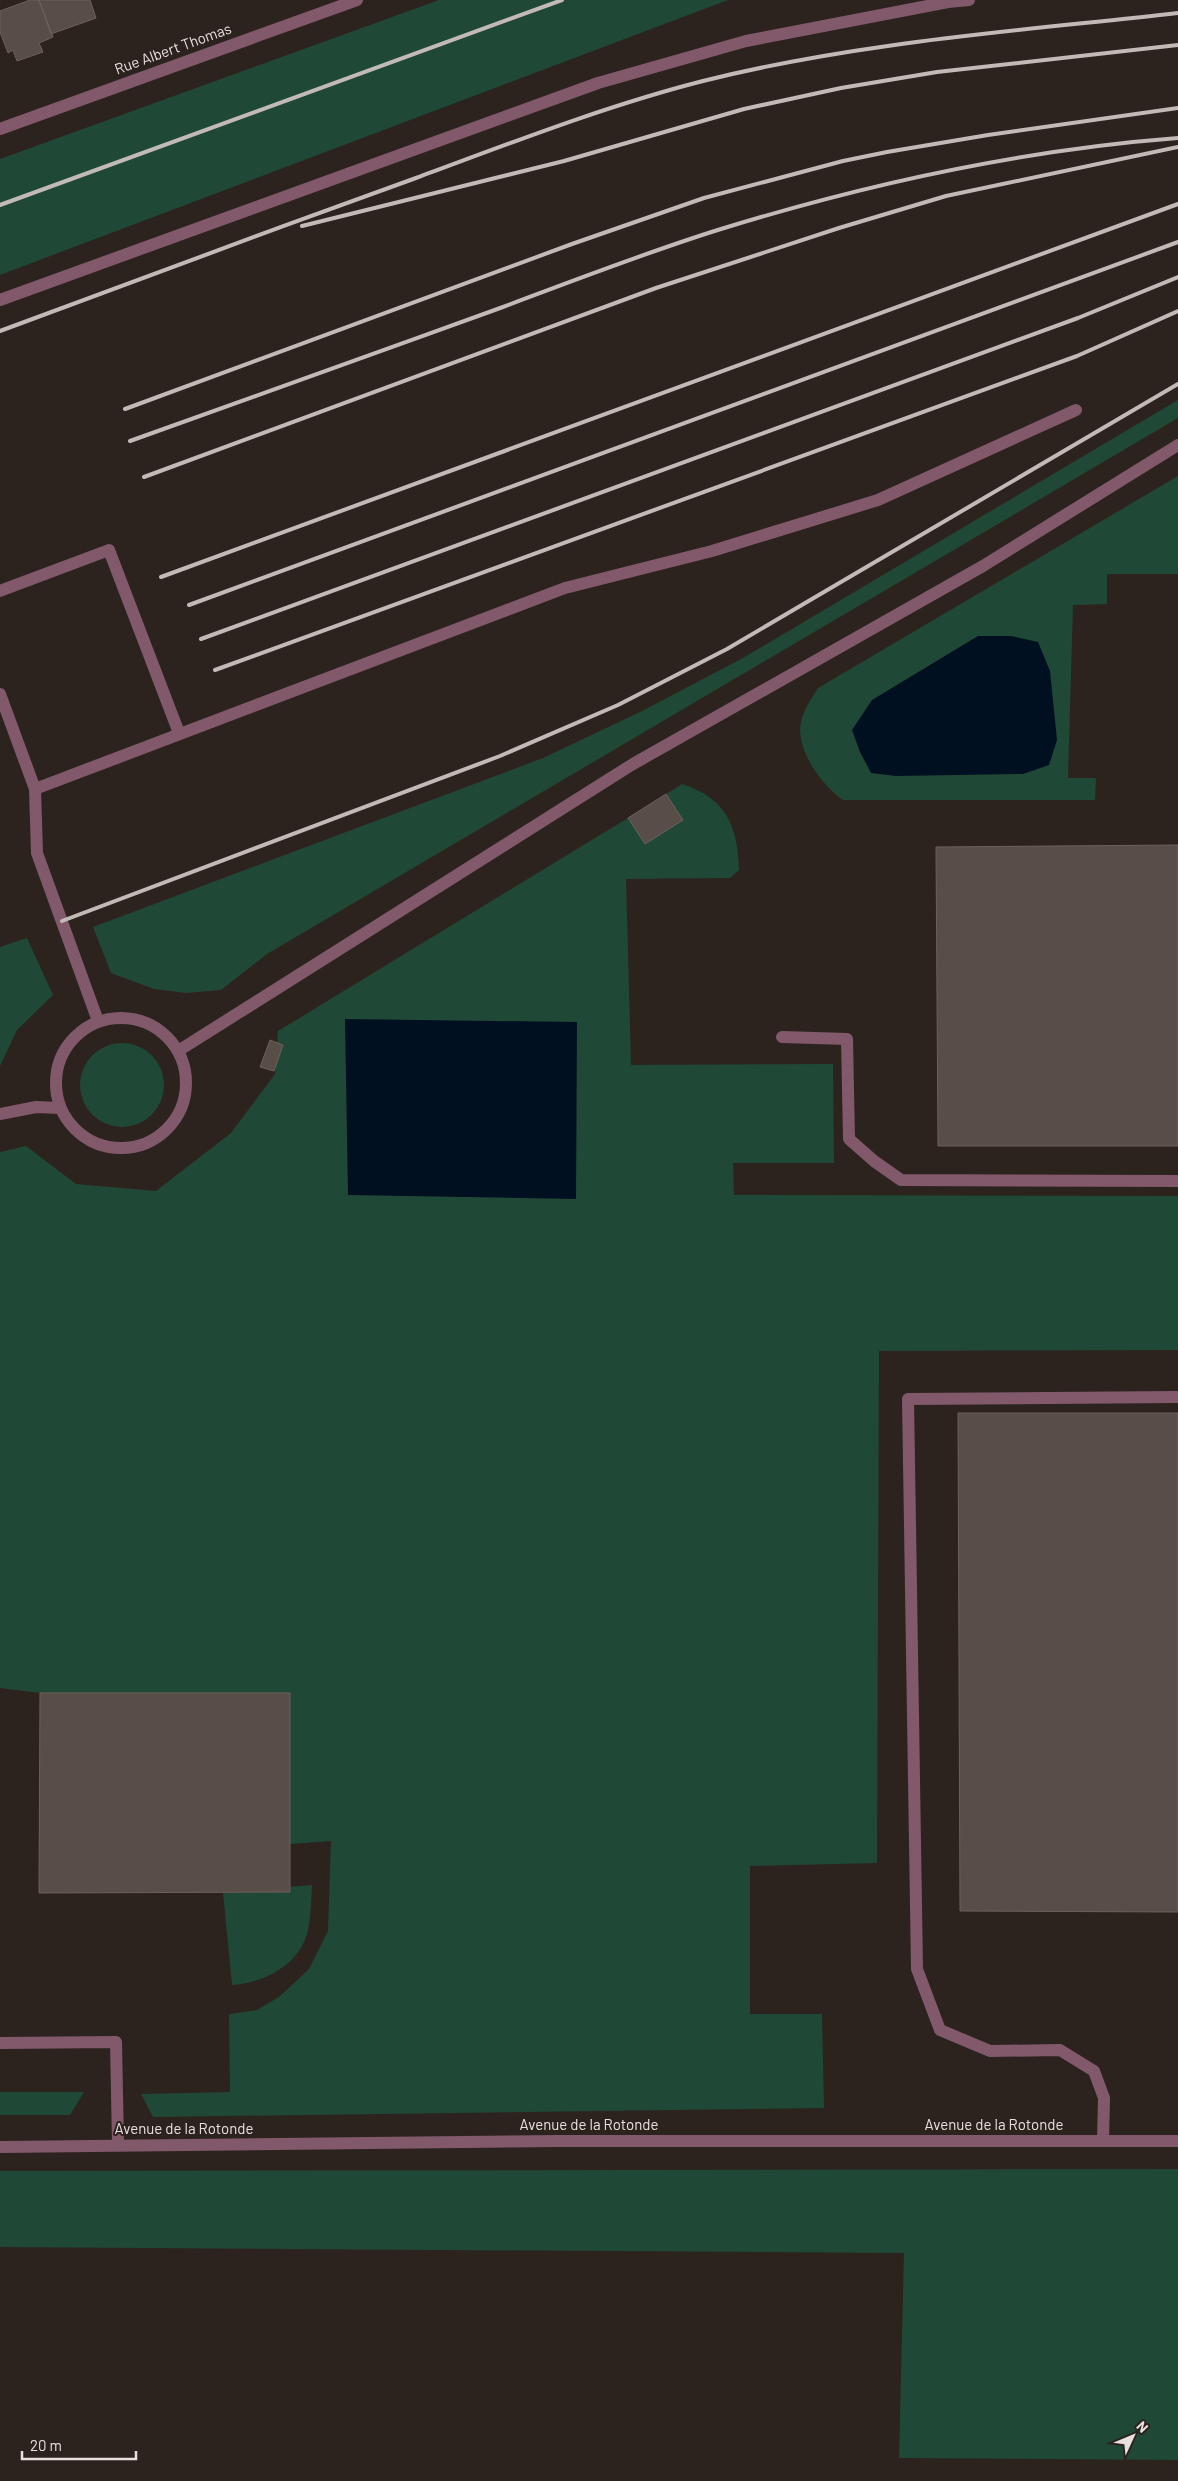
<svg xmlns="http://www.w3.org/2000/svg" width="1178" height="2481" viewBox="0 0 1178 2481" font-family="Barlow,sans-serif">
	<rect width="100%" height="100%" fill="#2c231e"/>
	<!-- green -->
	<path fill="#204836" d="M439,0H728L0,275V159Z
		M1178,400V418L267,954L221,990L186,993L154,989L111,973L93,927L543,758L640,712L743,658Z
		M1178,476V574H1107V604L1073,605L1068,778H1096L1095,800H843C822,786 795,749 801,722C804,709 811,699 818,688Z
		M682,784C726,798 738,826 739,870L730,878L626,879L631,1065L833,1064L834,1163H733L734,1195L1178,1196V1350L879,1351L877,1863L750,1866V2014H822L824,2108L153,2117L141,2094L230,2092L229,2014L257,2010L279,1997L309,1969L328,1931L331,1841L290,1844L289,1693H40L0,1688V1152L26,1146L76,1184L156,1191L231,1133L275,1074L278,1031L628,818L645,844L682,820L666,794Z
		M27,938L53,995L17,1030L0,1066V947Z
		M80 1085a42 42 0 1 1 84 0a42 42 0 1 1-84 0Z
		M312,1885C311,1901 311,1919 307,1934C297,1967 262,1983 232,1985L223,1893L289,1892V1887Z
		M0,2092H84L70,2115H0Z
		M1178,2169V2460L899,2458L904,2253L0,2247V2171Z"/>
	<!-- water -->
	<path fill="#001020" d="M978,636H1011L1038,642L1050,671L1057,740L1049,765L1023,774L896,776L871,773L860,752L852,730L872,700Z
		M345,1019L577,1022L576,1199L348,1195Z"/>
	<!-- building -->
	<path fill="#584d48" stroke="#6d615c" d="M30,0H39L53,37L39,43L43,52L17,61L13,50L8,53L0,32V11Z
		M39,0H90L96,18L51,34Z
		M666,794L683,820L645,844L628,818Z
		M1178,845V1146H938L936,847Z
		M270,1040L283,1045L274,1071L260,1067Z
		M958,1413H1178V1912L960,1911Z
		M40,1693H290V1892L39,1893Z"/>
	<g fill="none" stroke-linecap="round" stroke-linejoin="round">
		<!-- service -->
		<path stroke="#81596a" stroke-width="12" d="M0,300L598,83L746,41L948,2L969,0
			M0,591L109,550L179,733
			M0,694L35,789L37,853L98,1021
			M35,789L565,588L712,551L878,500L1076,410
			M56 1083a65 65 0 1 1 130 0a65 65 0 1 1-130 0Z
			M782,1037L847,1039L849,1139L874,1161L901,1180L1178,1181
			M178,1051L633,764L983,566L1178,445
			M0,2043L116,2042L118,2145
			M1103,2141L1104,2098L1094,2071L1060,2050L990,2051L940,2030L917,1969L908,1399L1178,1397"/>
		<!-- minor -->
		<path stroke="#81596a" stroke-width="12" d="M0,1114L36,1107L60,1108
			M0,2147L559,2141H1178"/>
		<!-- tertiary -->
		<path stroke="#81596a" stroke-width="12" d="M0,129L357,0"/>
		<!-- rail -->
		<path stroke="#c1bab7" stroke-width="4" d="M0,205L562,0
			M302,226L564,161L744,109L841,88L937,72L1178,45
			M0,331C139,279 277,228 416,178C511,143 605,106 703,81C858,42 1019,31 1178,13
			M125,409L572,244L704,198L843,161L887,152L988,135L1178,108
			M130,441C255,396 379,352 503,307C575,280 647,252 721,229C870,183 1022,150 1178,138
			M144,477L656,288L839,228L946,196L1178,147
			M161,577L1178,204
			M189,605L1178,242
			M201,639L1078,318L1178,277
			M215,670L1077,356L1178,311
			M62,921L500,756L618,705L727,649L1178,384"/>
	</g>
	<g text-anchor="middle" stroke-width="4" stroke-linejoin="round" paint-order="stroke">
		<!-- street labels -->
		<g font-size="15" fill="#e8e1de" stroke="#2c231e">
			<text transform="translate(173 49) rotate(-20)" y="5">Rue Albert Thomas</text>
			<text x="589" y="2130">Avenue de la Rotonde</text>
			<text x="994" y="2130">Avenue de la Rotonde</text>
			<text x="184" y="2134">Avenue de la Rotonde</text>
		</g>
	</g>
	<!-- north arrow -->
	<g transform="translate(1133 2436) rotate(46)" stroke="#2c231e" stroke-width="4" paint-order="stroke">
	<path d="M0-4L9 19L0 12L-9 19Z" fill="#e8e1de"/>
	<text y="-8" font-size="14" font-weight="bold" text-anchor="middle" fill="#e8e1de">N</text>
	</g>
	<!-- scale -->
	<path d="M22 2451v8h114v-8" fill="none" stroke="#e8e1de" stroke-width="2.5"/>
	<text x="30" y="2451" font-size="15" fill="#e8e1de" stroke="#2c231e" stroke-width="4" paint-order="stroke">20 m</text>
</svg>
